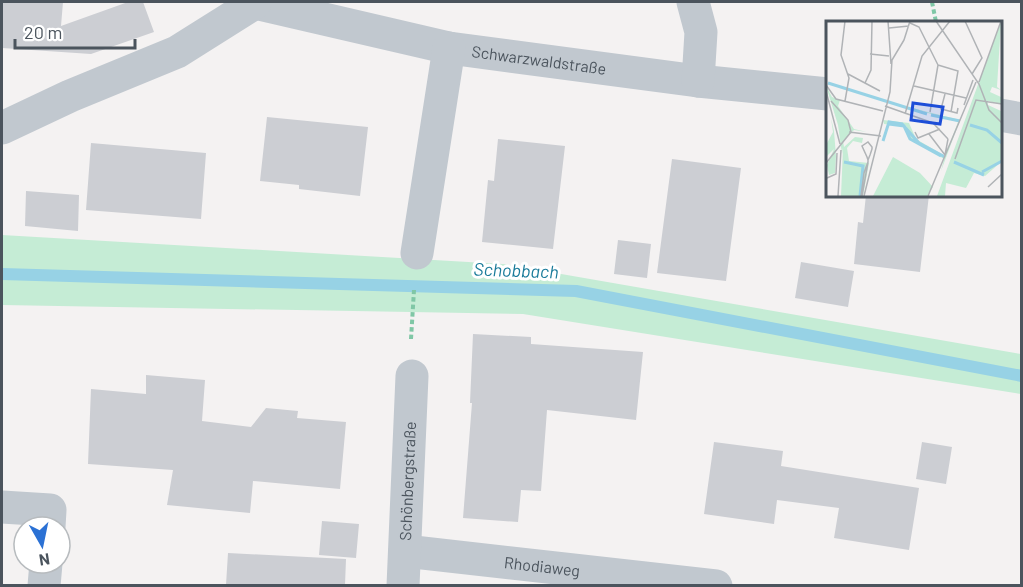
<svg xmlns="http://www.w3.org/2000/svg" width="1023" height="587" viewBox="0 0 1023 587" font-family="Barlow,sans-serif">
	<rect width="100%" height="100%" fill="#f4f2f2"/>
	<!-- green -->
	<path fill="#c5ecd5" d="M2,235L503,264L1021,354V394L523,314L2,305Z"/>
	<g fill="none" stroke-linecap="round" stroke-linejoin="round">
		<!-- stream -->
		<path stroke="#97d2e5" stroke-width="12" d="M2,274L576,291L1022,376"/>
	</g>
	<!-- building -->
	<path fill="#ccced3" d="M2,2H63L61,26L128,2H143L154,32L91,54L2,48Z
		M267,117L368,127L360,196L299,189V185L260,181Z
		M498,139L565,146L553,249L482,242L488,180L494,181Z
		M91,143L206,153L201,219L86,210Z
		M672,159L741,168L726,281L657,273Z
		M26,191L79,195L78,231L25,226Z
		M866,195H929L920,272L854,264L858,222L863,223Z
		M618,240L651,244L647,278L614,274Z
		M801,262L854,271L848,307L795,298Z
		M473,334L531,337V344L643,352L636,420L547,410L541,491L521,490L518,522L463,518L472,403H470Z
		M146,375L205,380L202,421L251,427L266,408L298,411L297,418L346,422L340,489L253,481L250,513L167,505L173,470L88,464L91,389L146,394Z
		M714,442L783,451L781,466L919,488L909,550L834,538L839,508L777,500L774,524L704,514Z
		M922,442L952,447L946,484L916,479Z
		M322,521L359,524L356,558L319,555Z
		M228,553L346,559L345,585H226Z"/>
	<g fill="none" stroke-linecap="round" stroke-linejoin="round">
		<!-- path -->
		<path stroke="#80c7a6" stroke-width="4" stroke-dasharray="4.5 3" stroke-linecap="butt" d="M932,2L936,22
			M411,339L414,290"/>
		<!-- minor -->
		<g stroke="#c1c8cf" stroke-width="33">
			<path id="s1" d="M251,2L449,48L698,81L828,94"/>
			<path d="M693,2L701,32L698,81"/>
			<path d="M1000,115L1022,119"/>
			<path d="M2,128L70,96L177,52L255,3"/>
			<path d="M417,253L449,48"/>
			<path d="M2,507L50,510L49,527"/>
			<path id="s2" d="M405,551L716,586"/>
			<path d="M44,586L46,563"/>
			<path id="s3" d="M403,586L412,376"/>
		</g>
	</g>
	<g text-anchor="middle" stroke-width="6" stroke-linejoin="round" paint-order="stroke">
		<!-- street labels -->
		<g font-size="16" fill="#4b545d" stroke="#fff">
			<text dy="6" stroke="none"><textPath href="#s1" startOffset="294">Schwarzwaldstraße</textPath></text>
			<text dy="6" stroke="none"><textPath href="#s3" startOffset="105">Schönbergstraße</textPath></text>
			<text dy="6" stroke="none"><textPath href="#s2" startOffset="138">Rhodiaweg</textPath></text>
		</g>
		<!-- water labels -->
		<g font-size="18" font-style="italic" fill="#1a7b9a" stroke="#fff">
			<text transform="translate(516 271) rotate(2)" y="6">Schobbach</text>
		</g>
	</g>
	<!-- overview -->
	<g transform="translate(826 21)">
		<rect width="176" height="176" fill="#f4f2f2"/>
		<path d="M175,1L171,66L175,69L166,66L164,71L175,76V83L162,80V84L175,90V141L159,155L148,152L140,167L120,162L119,175H111ZM0,65L6,76L14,79L12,85L28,108L41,111L28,109L17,120L18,126L29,116L37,117L36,122L27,120L21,127L23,140L43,142L37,175H15L17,127L16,133L12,104ZM82,86L134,99L115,150L118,138L85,118L80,105L58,103L57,99L83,102L90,118L119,135L132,101ZM5,97L8,110L10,135L9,152L3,154L1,144L8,128L0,136V124L7,111ZM67,136L94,152L107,166L101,175H47Z" fill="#c5ecd5"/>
		<path fill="none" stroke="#97d2e5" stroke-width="3" d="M2,62L101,93M105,94L134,100M63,103L78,105L84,118L115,135M144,104L161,109L176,122M57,120L63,101L76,103L93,122L119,136M18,141L37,145L34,175M128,141L158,154M156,151L176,140"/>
		<path fill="none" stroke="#b0b3b6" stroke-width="1.5" d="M62,0L65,43M110,0L153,63L163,89L176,102M139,0L156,37L146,53M84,2L93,6L112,44L104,91M63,7L83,5M78,19L84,0M44,33L63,35M112,44L132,50L125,91M22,53L54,70M153,61L175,0M39,62L45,49L46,0M0,64L10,78L57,90M88,65L140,77M0,70L14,123M119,73L115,88L131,92L132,87M5,80L22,99L25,111M19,80L23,57L15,34L19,0M138,84L147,59M59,85L107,102L122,118M79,93L96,35L124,0M23,111L55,115M89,111L92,117L114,108M103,113L119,134L122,118M129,138L150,79L176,83M0,142L25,111M1,157L10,153L11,132M162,166L176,153M12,175L15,129M35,175L38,152L39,149L42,141V139L44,134L46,128V126L42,121L36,125L41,136L42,139V141L36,175M38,175L64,71L66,39L78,19M102,175L150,61"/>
		<path fill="#1d4ed8" fill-opacity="0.15" stroke="#1d4ed8" stroke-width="3" d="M87,82L117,86L114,103L85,99Z"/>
		<rect width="176" height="176" fill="none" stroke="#4b545d" stroke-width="3"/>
	</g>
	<!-- border -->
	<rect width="1023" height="587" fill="none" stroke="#4b545d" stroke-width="6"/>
	<!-- north arrow -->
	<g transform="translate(42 545) rotate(171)"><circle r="28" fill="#ffffff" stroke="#b7bbbe" stroke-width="1.5"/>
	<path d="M0-4.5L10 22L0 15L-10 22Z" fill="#2b71d4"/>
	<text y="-9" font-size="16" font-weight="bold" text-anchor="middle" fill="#4b545d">N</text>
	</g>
	<!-- scale -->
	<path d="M15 39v9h120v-9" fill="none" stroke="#4b545d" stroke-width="3"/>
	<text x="24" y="39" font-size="18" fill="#4b545d" stroke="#ffffff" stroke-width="4.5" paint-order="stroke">20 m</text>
</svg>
